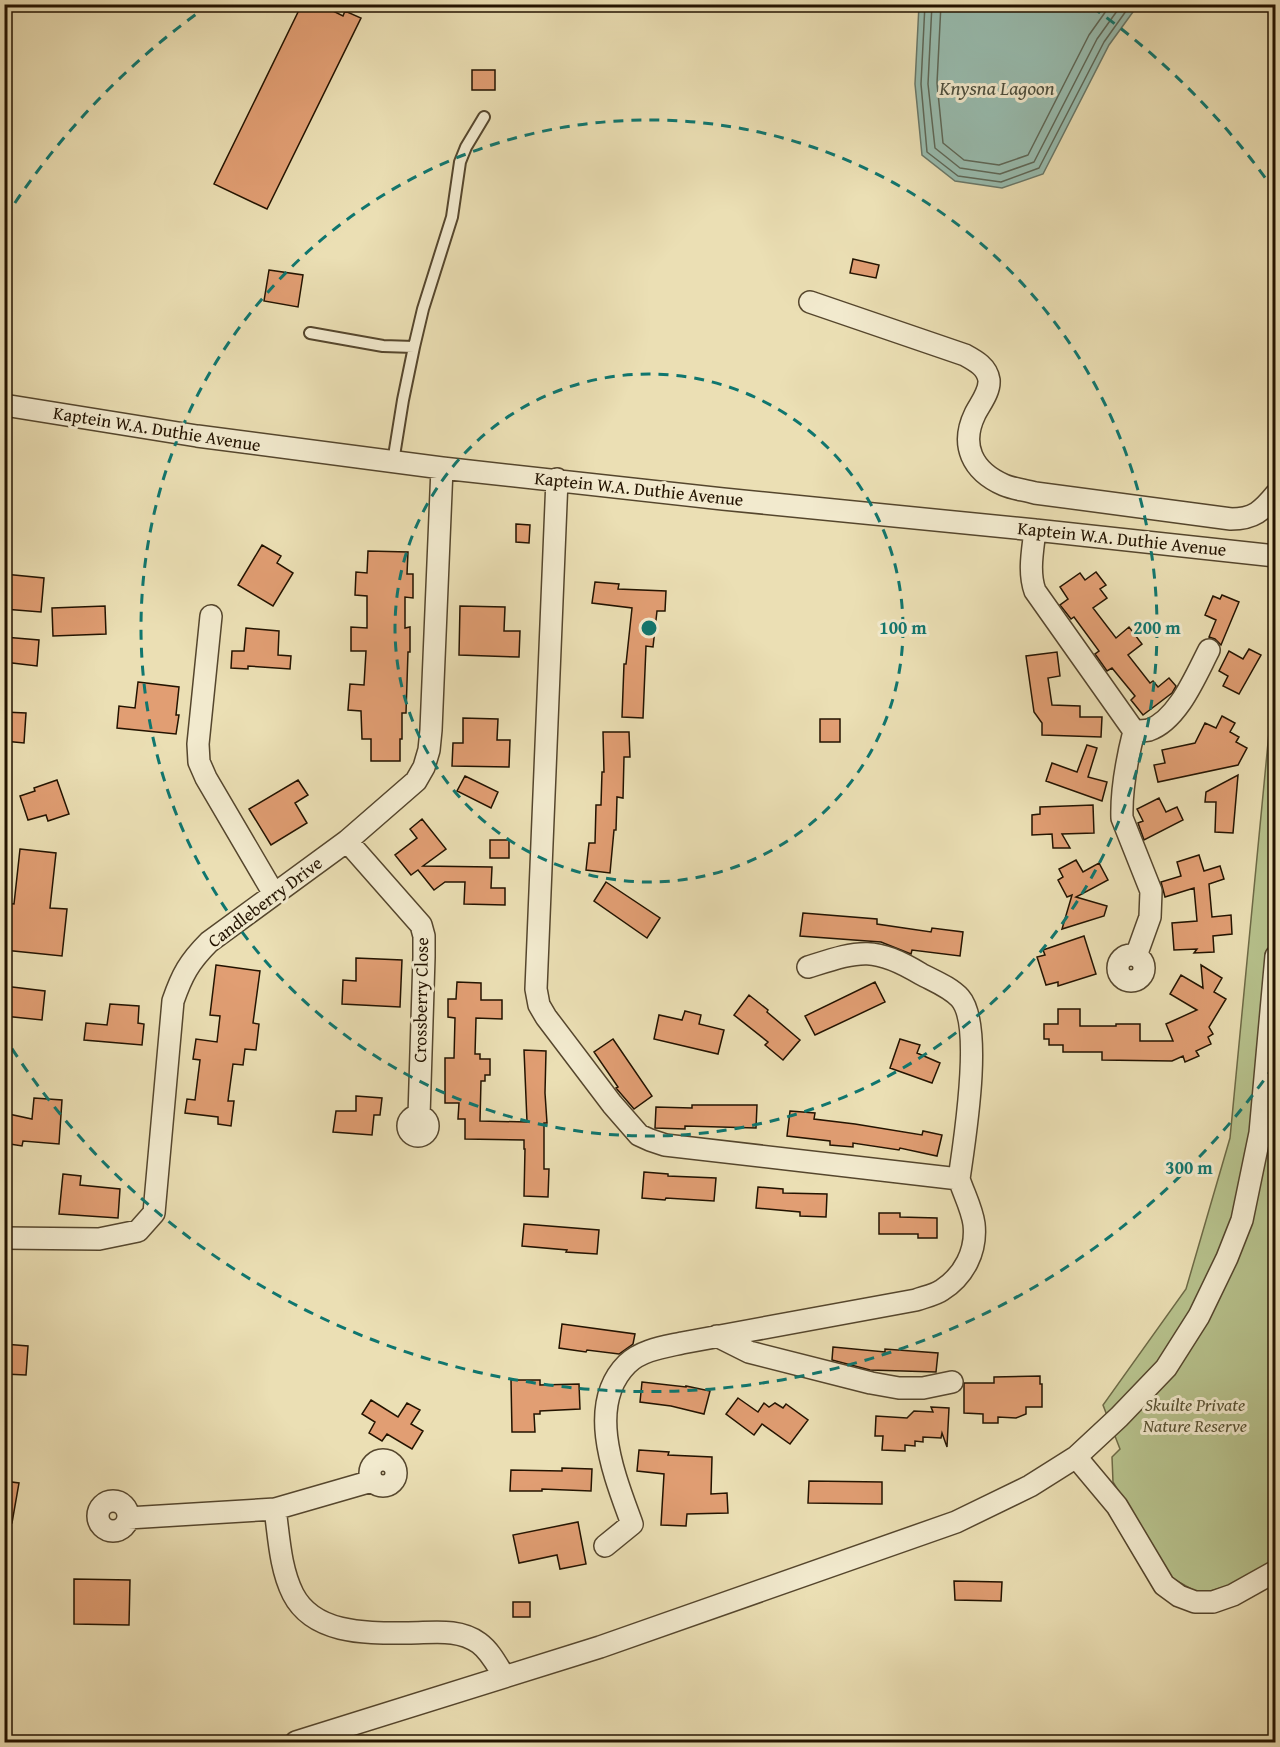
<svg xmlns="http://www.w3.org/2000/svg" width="1280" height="1747" viewBox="0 0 1280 1747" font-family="'Gentium Book Plus',serif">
	<rect width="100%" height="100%" fill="#ebdfb4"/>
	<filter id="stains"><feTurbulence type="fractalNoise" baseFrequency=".00333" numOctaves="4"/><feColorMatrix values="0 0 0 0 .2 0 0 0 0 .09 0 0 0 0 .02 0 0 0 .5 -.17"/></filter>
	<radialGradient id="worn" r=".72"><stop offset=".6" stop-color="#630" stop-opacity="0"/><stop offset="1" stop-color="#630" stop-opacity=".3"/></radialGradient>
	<!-- green -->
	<path fill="#b7c28d" stroke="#6d6a46" stroke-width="1.5" d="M1275,670V1572L1200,1594L1170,1577L1113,1482L1112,1457L1120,1449L1103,1405L1186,1289L1230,1138Z"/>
	<!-- water -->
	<path fill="#98bcaf" stroke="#697869" stroke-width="1.5" d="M919,5V4L1138,5L1109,45L1043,174L1002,188L955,181L922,155L915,84Z"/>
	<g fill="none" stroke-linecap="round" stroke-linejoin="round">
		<!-- shore -->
		<path stroke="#5e6858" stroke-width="1.5" d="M925,4L921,84L927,152L958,176L1001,182L1039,168L1104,42L1131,4
			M932,4L928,84L935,148L960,168L1000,174L1034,162L1097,39L1122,4
			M941,4L937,83L943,143L964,160L999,165L1028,155L1089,35L1111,4"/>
	</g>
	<!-- building -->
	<path fill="#e19e73" stroke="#231300" stroke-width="1.5" d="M302,4H319L343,16L345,11L361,18L267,209L214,184Z
		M472,70H495V90H472Z
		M853,259L879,265L876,278L850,273Z
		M269,270L303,275L298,307L264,301Z
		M516,524L530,525L529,543L516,542Z
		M262,545L281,556L277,563L293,573L273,606L238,585Z
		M368,551L408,552L407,574H413V598L405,597V628L410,627V652H408L406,713H402V739H400V761H371V739H362L361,711L348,710L350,684L364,685L366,651H351V627L367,628V596L355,595L356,572L367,573Z
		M1096,572L1106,585L1100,589L1107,598L1093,608L1116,638L1129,627L1142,644L1128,655L1150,683L1153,681L1158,687L1169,678L1176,686L1172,693L1143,715L1131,700L1135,696L1112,668L1107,671L1095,654L1099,651L1074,617L1071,619L1060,605L1068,599L1060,587L1080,573L1085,580Z
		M4,574L44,578L41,612L4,609Z
		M595,582L619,584L618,589L666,591L665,611H657L653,647L646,646L643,718L622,717L624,664H626L632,608L592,603Z
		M1222,595L1239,602L1221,645L1215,639L1209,637L1216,620L1205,615L1213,596L1220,599Z
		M105,606L106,634L53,636L52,608Z
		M460,606L505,607L504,631H520L519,657L459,655Z
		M246,628L279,631L278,655L291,656L290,669L248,666V669L231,668L232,651H244Z
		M4,637L39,640L37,666L4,662Z
		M1249,649L1261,655L1239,694L1223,686L1228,676L1219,671L1229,651L1243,659Z
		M1057,652L1060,676L1048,678L1052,705L1080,706V717H1102L1101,737L1042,735V723L1034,712L1026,656Z
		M138,682L179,687L176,715H179L176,734L117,728L119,706L135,708Z
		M4,712L26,713L24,743L4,741Z
		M1222,716L1235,723L1230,732L1239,737L1236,742L1247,748L1238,765L1158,782L1154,765L1165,763L1162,750L1195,743L1205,723L1216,728Z
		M463,718L498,719L497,740H510L509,767L452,766L453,743H463Z
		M820,719H840V742H820Z
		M603,732H629L630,757H624L623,798L617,797L616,830H614L610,873L586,870L589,843H595L596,805H601L602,772H604Z
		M1087,745L1097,748L1088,777L1107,782L1102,801L1046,781L1052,763L1077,772Z
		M1238,775L1233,833L1215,832L1216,802H1205L1206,792Z
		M465,776L498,792L491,808L457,791Z
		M57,780L69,814L48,821L46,815L28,820L20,796L35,791L34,788Z
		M298,780L308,795L295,803L307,823L271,845L249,809Z
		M1159,798L1166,812L1177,807L1183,820L1144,840L1138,823L1143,821L1137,809Z
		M1093,805L1094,833L1062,834L1070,848H1053L1052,834L1032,835V815L1040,814V807Z
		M422,819L446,849L423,866L492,867L491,888H505V905L464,904L465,882H445L434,890L418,870L411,875L395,855L417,838L410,829Z
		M490,840H509V858H490Z
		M20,849L56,853L50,908L67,909L62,956L4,950V903L14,904Z
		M1199,855L1204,871L1220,866L1224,879L1209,884L1212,917L1231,915L1232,934L1213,936L1214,952L1194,953L1197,949L1174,950L1172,923L1197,921L1194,888L1165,897L1161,882L1181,876L1177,862Z
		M1076,860L1083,872L1099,863L1108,880L1076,897L1107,906L1104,916L1062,929L1072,895L1067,897L1058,880L1063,877L1059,869Z
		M606,882L660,918L647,938L594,901Z
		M803,913L877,919V924L931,932L932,928L963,932L960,956L912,950L911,954L881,942L800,936Z
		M1084,936L1096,974L1058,986V982L1046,985L1037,957L1045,955L1043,950Z
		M356,958L402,960L400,1007L342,1004L343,980L356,981Z
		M216,965L260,971L253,1023L259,1024L256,1050L245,1049L243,1065L233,1064L228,1101H234L231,1126L218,1124V1117L185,1113L187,1099L195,1100L200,1060L193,1059L196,1039L217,1042L220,1016L210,1015Z
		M1201,965L1222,978L1214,992L1226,999L1209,1027L1213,1034L1208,1037L1211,1044L1196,1051L1199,1056L1185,1062L1183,1056L1172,1061L1102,1060V1052H1063V1045H1049V1039H1044V1024H1058V1009H1080V1026H1116V1024H1140V1041H1173L1166,1024L1197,1010L1170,994L1181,975L1203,988Z
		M457,982L481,983V1000H502V1019L476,1018L475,1054H480V1059H490V1075H485V1081H481L480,1121L527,1122L524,1050L546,1051L545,1093L547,1123H544V1169H549L548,1197L524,1196L525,1149H524V1140L465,1139V1119H458L459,1103H445V1058H454L455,1018L448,1017V999H456Z
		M875,982L885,1002L815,1035L805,1016Z
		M4,986L45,991L42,1020L4,1016Z
		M749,995L768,1010L767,1012L800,1040L783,1060L765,1045L768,1042L734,1015Z
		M110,1004L139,1006L138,1023L144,1024L142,1045L84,1040L86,1023L107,1025Z
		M685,1011L701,1015L699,1024L724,1030L718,1054L654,1039L659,1015L682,1020Z
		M613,1039L652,1096L634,1109L616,1088L618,1087L594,1052Z
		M900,1039L920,1045L917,1053L940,1063L932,1083L890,1068Z
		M356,1096L382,1098L380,1115H374L372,1135L333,1132L336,1111H356Z
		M34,1098L62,1100L59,1144L23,1141L22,1146L4,1143V1113L32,1119Z
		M692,1105H757L756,1128L685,1126V1129L655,1128L656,1107L692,1108Z
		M790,1111L815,1113L814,1119L855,1124L922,1135L923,1131L942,1135L937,1156L900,1148L899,1150L853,1143V1147L830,1145V1141L787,1136Z
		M644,1172L668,1174V1176L716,1178L714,1201L666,1198L665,1200L642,1198Z
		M63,1174L81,1176L80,1185L120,1189L118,1218L59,1214Z
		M758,1187L783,1189V1193L827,1194L826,1217L800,1216V1212L756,1208Z
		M879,1213H900V1217L937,1218V1238H918V1234H879Z
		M524,1224L599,1230L597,1254L566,1252L567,1250L522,1246Z
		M562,1324L635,1334L633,1344L619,1354L587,1350L586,1352L559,1348Z
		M4,1344L28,1346L26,1375L4,1374Z
		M833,1347L885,1352V1349L938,1353L936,1372L870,1370L832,1360Z
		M1040,1376V1384H1042V1407H1026V1414L1016,1418L998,1417V1423H983V1414L964,1413V1383H994V1377Z
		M511,1380H540V1385L579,1384L580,1409L540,1411V1414H534L535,1432H512Z
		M642,1382L686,1387V1386L710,1391L704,1414L671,1406L640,1402Z
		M738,1398L758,1412L764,1403L769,1407L775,1403L783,1408L786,1404L808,1420L790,1444L762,1424L754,1435L726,1414Z
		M371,1400L398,1417L407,1403L420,1410L411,1424L423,1431L412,1449L387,1434L382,1441L369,1433L375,1422L362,1414Z
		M931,1407L949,1408L947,1447L942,1433L941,1438L923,1437V1442L915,1441V1446L905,1445V1451L882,1450L883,1436H875L876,1416L907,1418L914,1411L933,1412Z
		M639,1450L669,1452L668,1455L712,1457L711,1494L727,1493L728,1513L687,1514L686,1526L661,1525L664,1474L637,1471Z
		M562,1468L592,1469L591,1491L542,1489V1491H510L511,1470L562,1471Z
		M4,1481L19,1483L12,1523L4,1522Z
		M809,1481L882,1482V1504L808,1503Z
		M578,1522L586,1564L560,1569L557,1555L519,1563L513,1535Z
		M74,1579L130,1580L129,1625L74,1624Z
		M954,1581L1002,1582L1001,1601L955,1600Z
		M513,1602H530V1617H513Z"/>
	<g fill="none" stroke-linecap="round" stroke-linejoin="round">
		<defs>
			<path id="service" d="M310,333L383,346L414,347L423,309L452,217L460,162L466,147L484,117
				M393,462L403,400L414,347"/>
			<path id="minor" d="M810,302L965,355C976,361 987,367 989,380C990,392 980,404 975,414C960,445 972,471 1004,485C1013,489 1025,490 1035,493L1231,519C1254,519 1262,511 1276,494
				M4,405L197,436L442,468L723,499L1035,530L1276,556
				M557,479L536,989L539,1005L546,1017L612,1104L639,1135L650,1140L665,1145L959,1179C964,1194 972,1209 974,1224C977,1251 964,1276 942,1290C935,1295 924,1297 916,1300L682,1343C664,1347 641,1350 627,1364C585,1406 615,1477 632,1524L605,1546
				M1035,530C1033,549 1028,572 1035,591L1134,731C1127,759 1121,789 1122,818L1151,891L1150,917L1136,956
				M211,616L198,744L199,762L206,778L274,894
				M1134,731C1139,731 1145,731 1149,730C1178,720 1196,675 1209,650
				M347,841L421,925L424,936V957L419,1116
				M1118 968a13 13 0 1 1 26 0a13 13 0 1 1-26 0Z
				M808,967C859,951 873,945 921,974C934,981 950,987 960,998C984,1025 964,1143 959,1179
				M408 1126a10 10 0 1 1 20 0a10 10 0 1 1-20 0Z
				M4,1238L99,1239L138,1231L154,1213L173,1001C182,975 189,962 209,942L347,841L416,781L424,767L429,750L431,730L442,468
				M717,1336L749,1352L871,1383L899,1388H923L952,1382
				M1076,1457L1117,1506L1164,1585L1179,1596L1195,1602H1213L1233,1595L1276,1571
				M370 1473a13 13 0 1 1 26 0a13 13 0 1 1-26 0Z
				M98 1516a15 15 0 1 1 30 0a15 15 0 1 1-30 0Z
				M275,1509C279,1537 280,1568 293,1594C314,1635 368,1633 408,1633C433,1633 458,1628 479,1643C490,1651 497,1665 504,1676
				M128,1518L275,1509L372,1481
				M296,1742L600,1647L956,1522L1030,1486L1076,1457L1119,1417L1166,1368L1199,1316L1227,1258L1242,1220L1260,1133L1276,956"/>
		</defs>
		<!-- service casing -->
		<use href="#service" stroke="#55462d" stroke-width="14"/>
		<!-- minor casing -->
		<use href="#minor" stroke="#55462d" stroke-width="24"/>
		<!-- service -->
		<use href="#service" stroke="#f2eace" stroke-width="10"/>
		<!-- minor -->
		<use href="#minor" stroke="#f2eace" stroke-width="21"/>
	</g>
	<!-- distance rings -->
	<g fill="none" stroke="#0f766e" stroke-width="3" stroke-dasharray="10 8">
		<circle cx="649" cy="628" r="254"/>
		<circle cx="649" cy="628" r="508"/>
		<path d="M1274 1066A763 763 0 0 1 5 1038M5 218A763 763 0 0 1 206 7M1092 7A763 763 0 0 1 1274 190"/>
	</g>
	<g text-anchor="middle" stroke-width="6" stroke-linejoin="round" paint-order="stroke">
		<!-- street labels -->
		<g font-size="18" fill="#231300" stroke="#f2eace">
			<text transform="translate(157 429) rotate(9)" y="6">Kaptein W.A. Duthie Avenue</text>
			<text transform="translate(639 489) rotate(6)" y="6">Kaptein W.A. Duthie Avenue</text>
			<text transform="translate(1122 539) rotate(6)" y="6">Kaptein W.A. Duthie Avenue</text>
			<text transform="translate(265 902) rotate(-37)" y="6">Candleberry Drive</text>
			<text transform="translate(421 1000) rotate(-89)" y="6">Crossberry Close</text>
		</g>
		<!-- park labels -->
		<g font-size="18" font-style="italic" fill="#575031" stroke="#f2eace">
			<text x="1195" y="1411">Skuilte Private<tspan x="1195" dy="21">Nature Reserve</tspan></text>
		</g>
		<!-- water labels -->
		<g font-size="20" font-style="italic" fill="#4c4e3d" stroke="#f2eace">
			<text x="997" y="95">Knysna Lagoon</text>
		</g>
	</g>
	<circle cx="649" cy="628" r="9" fill="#0f766e" stroke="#f2eace" stroke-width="3"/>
	<g font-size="18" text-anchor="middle" font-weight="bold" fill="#0f766e" stroke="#f2eace" stroke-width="6" stroke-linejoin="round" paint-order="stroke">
		<text x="903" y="634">100 m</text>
		<text x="1157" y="634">200 m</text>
		<text x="1189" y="1174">300 m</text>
	</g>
	<!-- margin -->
	<rect width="1280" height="1747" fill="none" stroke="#ebdfb4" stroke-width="24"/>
	<rect x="6" y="6" width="1268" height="1735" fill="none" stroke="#231300" stroke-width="3"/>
	<rect x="12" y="12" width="1256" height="1723" fill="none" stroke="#231300" stroke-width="1.5"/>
	<rect width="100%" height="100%" filter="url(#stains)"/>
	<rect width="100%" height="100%" fill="url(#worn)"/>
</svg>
